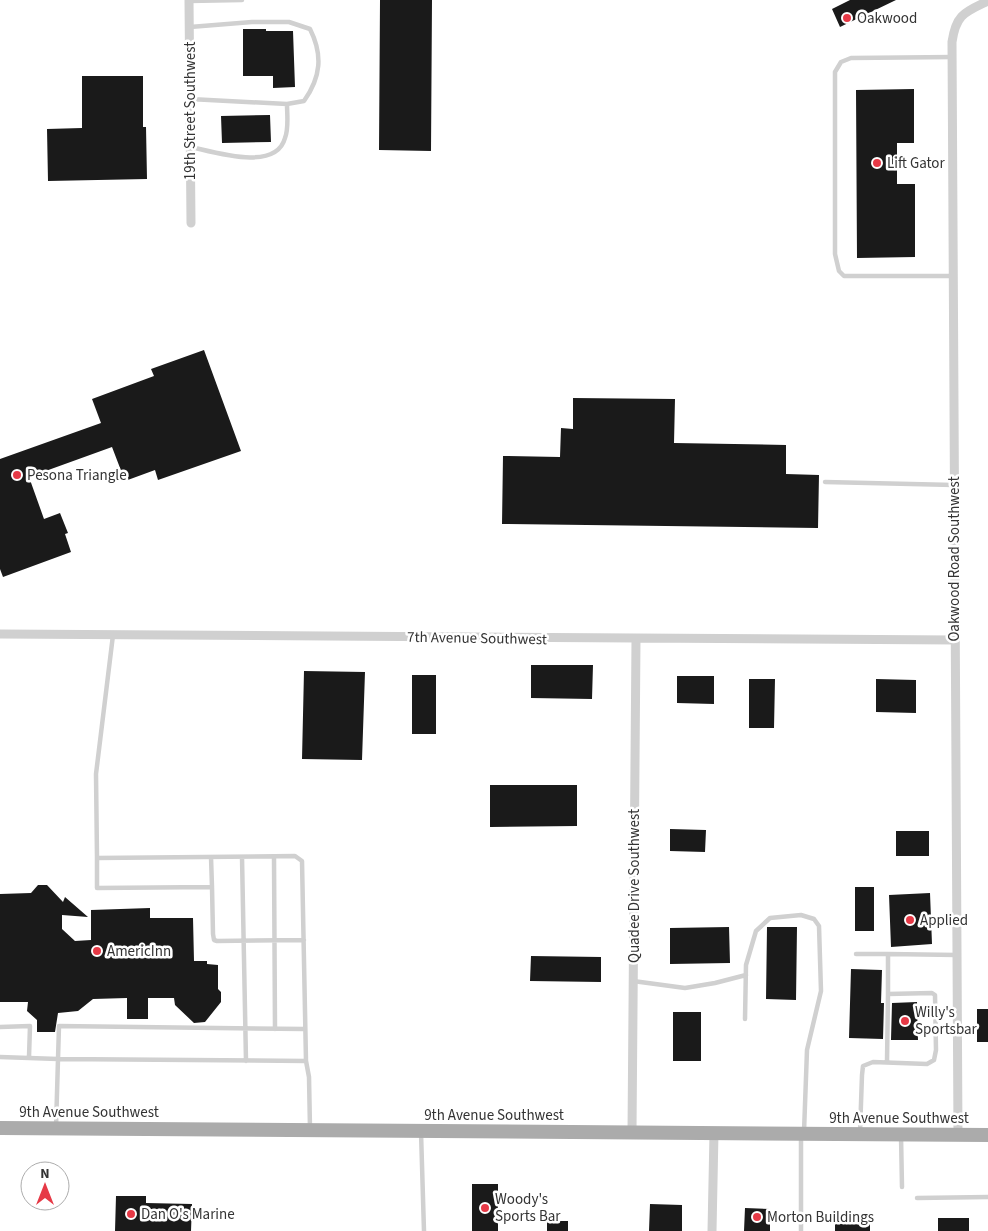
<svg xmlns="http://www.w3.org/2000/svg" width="988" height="1231" viewBox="0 0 988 1231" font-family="'Source Sans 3',sans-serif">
	<rect width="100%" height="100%" fill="#fff"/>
	<!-- building -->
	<path fill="#1a1a1a" d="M380,0H432L431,151L379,150Z
		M850,0H896L840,27L832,9Z
		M243,29H266V31H293L295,87L273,88V76H243Z
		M82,76H143V127H146L147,179L48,181L47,129L82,128Z
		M914,89V143H897V184H915V257L857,258L856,90Z
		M270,115L271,142L222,143L221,116Z
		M204,350L241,451L158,480L155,470L125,481L112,447L29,477L44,519L60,513L68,533L65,534L71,552L3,577L0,569V459L101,423L92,399L154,376L151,369Z
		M573,398L675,399L674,443L786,445V474L819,475L818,528L502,524L503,456L560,457L561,428L573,429Z
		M531,665H593L592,699L531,698Z
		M304,671L365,672L362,760L302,759Z
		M412,675H436V734H412Z
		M677,676H714V704L677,703Z
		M749,679H775L774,728H749Z
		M876,679L916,680V713L876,712Z
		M490,785H577V826L490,827Z
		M670,829L706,830L705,852L670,851Z
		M896,831H929V856H896Z
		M38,885H47L63,902L65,897L88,917L62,915V929L75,941L91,940V910L150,908V918H193L194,961H207V964L218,965V989L221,992V1002L205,1022L194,1023L175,1005L174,998H148V1019H127V998L93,999L78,1011L58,1013L55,1032H37V1020L27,1011L28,1002H0V894L31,893Z
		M855,887H874V931H855Z
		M930,893L932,944L891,947L889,895Z
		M729,927L730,963L670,964V928Z
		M767,927H797L796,1000L766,999Z
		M531,956L601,957V982L530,981Z
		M851,969L882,970L881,1003H884L883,1039L849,1038Z
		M917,1002L918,1040H891L892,1003Z
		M977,1009H988V1042H977Z
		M673,1012H701V1061H673Z
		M472,1184H498V1231H472Z
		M116,1196H146V1203L192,1204L191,1231H115Z
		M650,1204L682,1205V1231H649Z
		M745,1208L770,1209V1231H744Z
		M852,1214H870V1231H835V1219L852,1220Z
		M938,1218H969V1231H938Z
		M547,1221H568V1231H547Z"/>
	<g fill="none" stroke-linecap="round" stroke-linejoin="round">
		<!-- lane -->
		<path stroke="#d0d0d0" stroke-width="4.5" d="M189,1L242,0
			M190,27L252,22H289L310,29C323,55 321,77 304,101L287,104L190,99
			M953,57L851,58L841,62L835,72V254L839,271L844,276H953
			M191,147C214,152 276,172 285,138C289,128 287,115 287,104
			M825,482L954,485
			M113,635L96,774L97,858L295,856L302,861L306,1061
			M211,857L212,887
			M242,857L246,1061
			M274,857L275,1029
			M97,858V888L212,887L213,934L214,940L217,941L304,940
			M856,954H888
			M633,981L685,988L715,983L746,975
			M745,1019L746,965L756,931L770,918L801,915L814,919L819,926L821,991L807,1050L804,1132
			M0,1027L30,1026L29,1057
			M305,1029L59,1026L58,1059L306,1061L309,1077L310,1129
			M0,1057L58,1059L56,1127
			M887,1062L888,994
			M421,1132L424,1231
			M860,1132L862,1075L863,1066L873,1062L927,1064L934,1060L936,1050L935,995L932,993L888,994V954L957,955
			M901,1135L902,1187
			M917,1198L988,1197
			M801,1231V1135"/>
		<!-- street -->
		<path stroke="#d0d0d0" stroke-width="9" d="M189,0L191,223
			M0,634L955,640
			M632,1132L636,639
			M958,1135L952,42C956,14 965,12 988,1
			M712,1231L714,1133"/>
		<!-- primary -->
		<path stroke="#ababab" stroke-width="14" d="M0,1128L988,1135"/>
	</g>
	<!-- markers -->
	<g fill="#e63946" stroke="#fff" stroke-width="2">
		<circle cx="847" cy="18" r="5"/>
		<circle cx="877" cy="163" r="5"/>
		<circle cx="17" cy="475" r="5"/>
		<circle cx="910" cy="920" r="5"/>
		<circle cx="97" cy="951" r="5"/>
		<circle cx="905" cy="1021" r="5"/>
		<circle cx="485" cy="1208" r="5"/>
		<circle cx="131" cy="1214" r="5"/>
		<circle cx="757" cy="1217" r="5"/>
	</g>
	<g text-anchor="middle" stroke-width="5" stroke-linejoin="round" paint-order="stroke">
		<!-- poi labels -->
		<g font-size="15" fill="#333" stroke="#fff" text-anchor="start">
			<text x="857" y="23">Oakwood</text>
			<text x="887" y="168">Lift Gator</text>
			<text x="27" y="480">Pesona Triangle</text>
			<text x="920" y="925">Applied</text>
			<text x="107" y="956">AmericInn</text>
			<text x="915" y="1017">Willy's<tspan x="915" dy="17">Sportsbar</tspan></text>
			<text x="495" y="1204">Woody's<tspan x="495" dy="17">Sports Bar</tspan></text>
			<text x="141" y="1219">Dan O's Marine</text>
			<text x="767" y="1222">Morton Buildings</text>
		</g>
		<!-- street labels -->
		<g font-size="15" fill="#333" stroke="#fff">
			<text transform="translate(190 111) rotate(-90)" y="5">19th Street Southwest</text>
			<text transform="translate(954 559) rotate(-90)" y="5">Oakwood Road Southwest</text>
			<text transform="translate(477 638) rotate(1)" y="5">7th Avenue Southwest</text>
			<text transform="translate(634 886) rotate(-90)" y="5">Quadee Drive Southwest</text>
			<text x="89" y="1117">9th Avenue Southwest</text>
			<text x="494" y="1120">9th Avenue Southwest</text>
			<text x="899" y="1123">9th Avenue Southwest</text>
		</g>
	</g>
	<!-- north arrow -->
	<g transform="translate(45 1186)"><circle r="24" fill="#ffffff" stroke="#adadad"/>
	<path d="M0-4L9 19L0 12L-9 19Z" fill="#e63946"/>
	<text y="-8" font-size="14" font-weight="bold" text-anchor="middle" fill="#333333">N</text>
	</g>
</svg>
